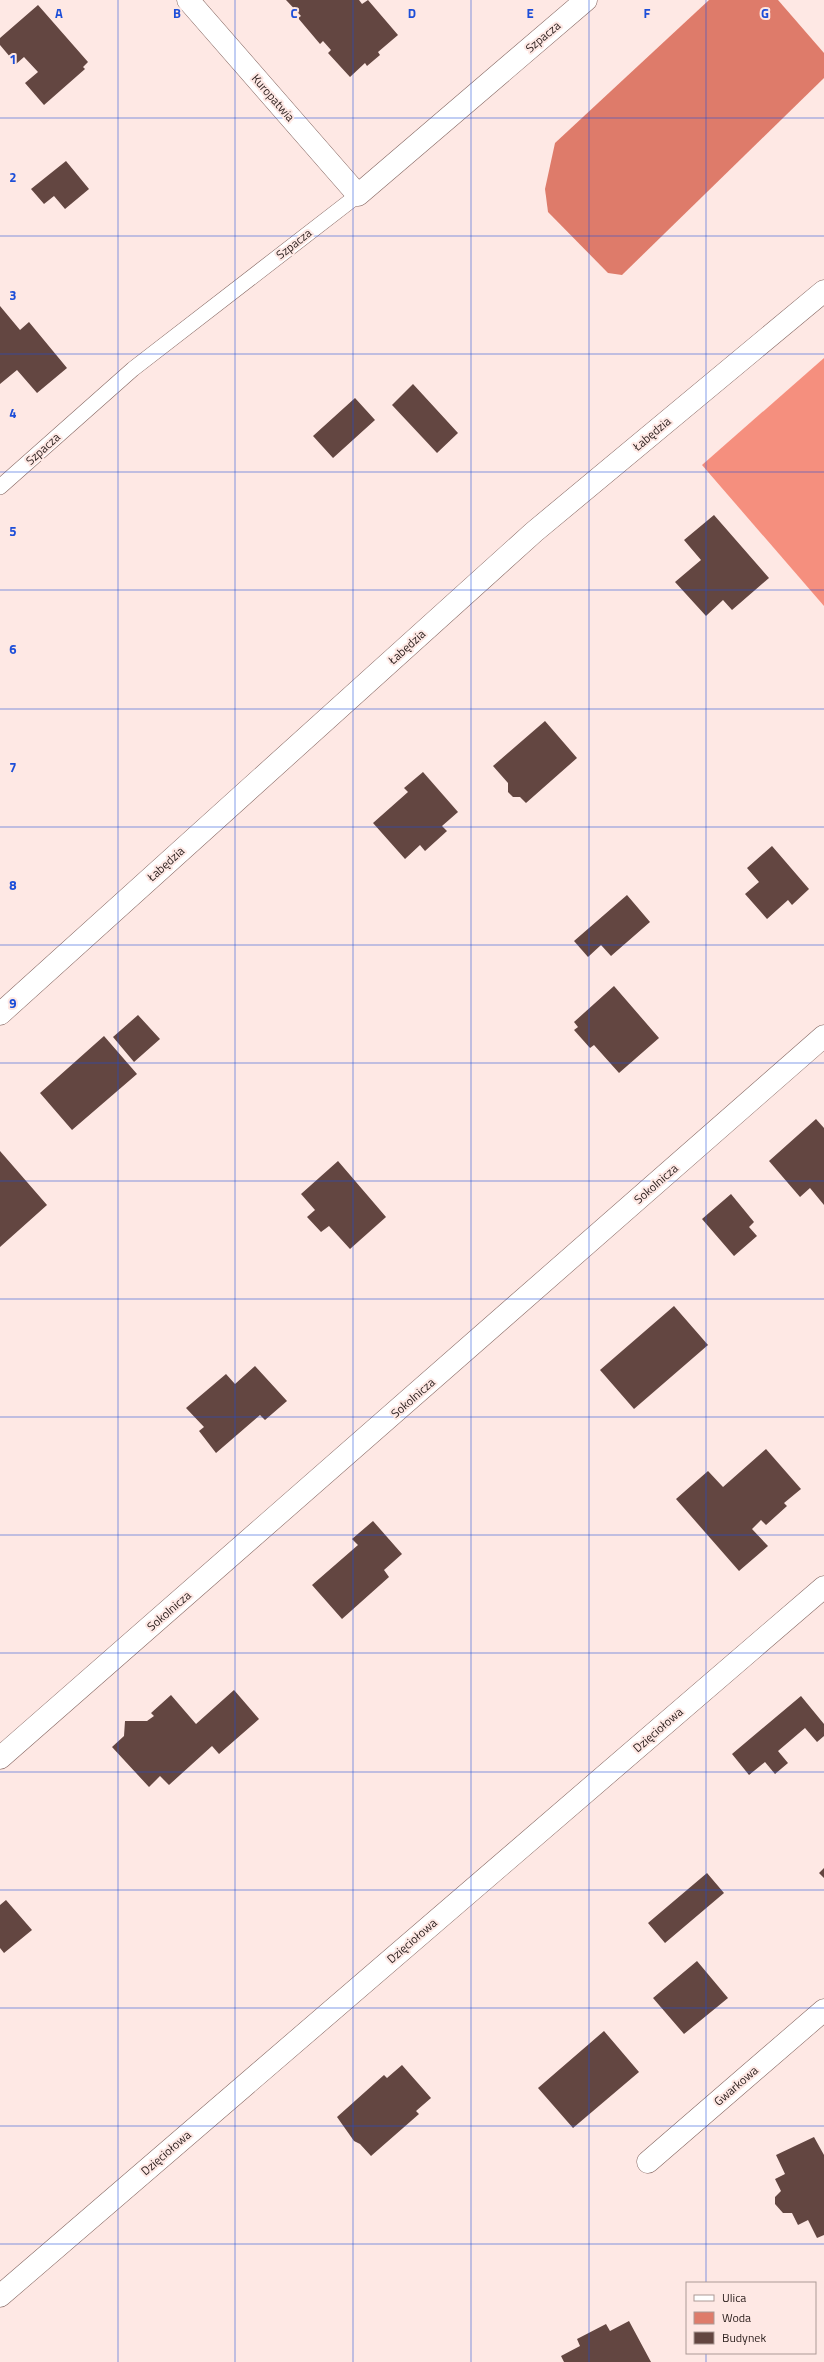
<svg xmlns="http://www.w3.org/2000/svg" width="824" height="2362" viewBox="0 0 824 2362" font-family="'Titillium Web',sans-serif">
	<rect width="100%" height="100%" fill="#fee8e4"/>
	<!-- forest -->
	<path fill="#f58f7e" d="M824,358V606L702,465Z"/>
	<!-- water -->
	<path fill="#de7b6a" d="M709,0H778L824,53V78L622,275L608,273L548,212L545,189L555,143Z"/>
	<!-- building -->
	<path fill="#634641" d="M286,0H359L362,4L368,0L398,35L378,52L380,55L367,66L365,63L350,77L328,53L331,50L323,41L320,44L298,18L301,16Z
		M38,5L88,62L83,67L85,69L44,105L25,83L38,72L24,57L16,64L0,45V38Z
		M66,161L89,189L65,209L54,196L44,204L31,189Z
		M0,306L20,330L29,322L67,368L37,393L17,370L0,384Z
		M413,384L458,433L437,453L392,405Z
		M355,398L375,420L333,458L313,436Z
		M714,515L769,578L732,610L723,600L706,616L675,582L701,560L684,540Z
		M545,721L577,758L526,803L520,797H513L508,792V783L493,766Z
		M423,772L458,812L442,826L447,831L425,851L420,845L405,859L373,823L408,792L404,788Z
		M772,846L809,889L792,905L788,900L767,919L745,894L759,882L747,868Z
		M627,895L650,922L611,956L601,945L588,957L574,941Z
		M614,986L659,1038L619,1073L594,1045L590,1048L574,1030L578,1027L574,1022Z
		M138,1015L160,1039L134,1062L113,1037Z
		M104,1036L137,1074L72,1130L40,1093Z
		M816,1119L824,1128V1205L810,1188L800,1197L769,1161Z
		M0,1151L47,1205L0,1247Z
		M338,1161L386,1217L350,1249L329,1226L321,1232L307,1217L315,1210L301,1194Z
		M731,1194L754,1222L749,1227L757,1236L734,1256L702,1219Z
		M674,1306L708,1345L634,1409L600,1370Z
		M255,1366L287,1401L265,1420L260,1415L216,1453L199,1431L204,1427L186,1408L226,1374L235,1384Z
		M766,1449L801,1489L784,1503L787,1506L766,1525L761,1520L752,1529L768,1546L739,1571L676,1499L708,1471L723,1487Z
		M373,1521L402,1554L384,1570L389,1577L342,1619L312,1585L358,1545L352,1539Z
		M234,1690L259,1719L219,1754L212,1746L169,1785L160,1776L149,1787L112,1747L124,1736L125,1721H147L154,1716L151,1713L171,1695L196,1724Z
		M801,1696L824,1724V1736L817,1742L805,1728L778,1751L788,1763L775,1774L765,1762L749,1775L732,1754Z
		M824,1868V1878L819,1873Z
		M707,1873L724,1893L665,1943L648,1923Z
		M6,1900L32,1930L4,1953L0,1948V1905Z
		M697,1961L728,1998L684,2034L653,1998Z
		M604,2031L639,2072L573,2128L538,2088Z
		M402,2065L431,2098L416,2111L419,2114L371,2156L360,2144L354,2141L337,2117L384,2075L387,2078Z
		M814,2137L824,2155V2235L817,2238L808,2220L798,2225L792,2213H783L775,2204V2197L781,2191L775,2179L785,2174L776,2155Z
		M629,2321L651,2362H564L561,2356L580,2346L577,2339L606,2324L610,2331Z"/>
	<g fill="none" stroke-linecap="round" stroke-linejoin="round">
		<defs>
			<path id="service" d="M0,487L133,369L358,195"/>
			<path id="minor" d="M188,0L358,195L586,0
				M0,1014L534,532L824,291
				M0,1758L824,1036
				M648,2162L824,2010
				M0,2296L824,1587"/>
		</defs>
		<!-- service casing -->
		<use href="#service" stroke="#846661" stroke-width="16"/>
		<!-- minor casing -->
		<use href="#minor" stroke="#846661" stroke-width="23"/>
		<!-- service -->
		<use href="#service" stroke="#fff" stroke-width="15"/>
		<!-- minor -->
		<use href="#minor" stroke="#fff" stroke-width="22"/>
	</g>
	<!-- grid -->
	<path fill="none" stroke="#1d4ed8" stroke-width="1" stroke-opacity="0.55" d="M118,0V2362M235,0V2362M353,0V2362M471,0V2362M589,0V2362M706,0V2283M0,118H824M0,236H824M0,354H824M0,472H824M0,590H824M0,709H824M0,827H824M0,945H824M0,1063H824M0,1181H824M0,1299H824M0,1417H824M0,1535H824M0,1653H824M0,1772H824M0,1890H824M0,2008H824M0,2126H824M0,2244H824M706,2353V2362"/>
	<g text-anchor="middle" stroke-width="4" stroke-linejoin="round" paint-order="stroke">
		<!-- street labels -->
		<g font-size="12" fill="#312422" stroke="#fee8e4">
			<text transform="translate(543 37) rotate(-40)" y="4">Szpacza</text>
			<text transform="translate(273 98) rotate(49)" y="4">Kuropatwia</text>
			<text transform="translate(294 244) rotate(-38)" y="4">Szpacza</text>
			<text transform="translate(652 434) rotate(-40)" y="4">Łabędzia</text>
			<text transform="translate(43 449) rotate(-42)" y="4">Szpacza</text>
			<text transform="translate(407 647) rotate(-42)" y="4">Łabędzia</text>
			<text transform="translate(166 864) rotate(-42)" y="4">Łabędzia</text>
			<text transform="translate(656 1184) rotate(-41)" y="4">Sokolnicza</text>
			<text transform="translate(413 1398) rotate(-41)" y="4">Sokolnicza</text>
			<text transform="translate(169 1611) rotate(-41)" y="4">Sokolnicza</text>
			<text transform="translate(658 1730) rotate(-41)" y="4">Dzięciołowa</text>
			<text transform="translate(412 1941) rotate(-41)" y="4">Dzięciołowa</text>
			<text transform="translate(736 2086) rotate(-41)" y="4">Gwarkowa</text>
			<text transform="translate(166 2153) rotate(-41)" y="4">Dzięciołowa</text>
		</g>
	</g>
	<g font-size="13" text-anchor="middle" font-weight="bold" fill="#1d4ed8" stroke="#fee8e4" stroke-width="4" stroke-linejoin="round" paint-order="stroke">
		<text x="59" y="18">A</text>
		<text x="177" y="18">B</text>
		<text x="294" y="18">C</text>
		<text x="412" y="18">D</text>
		<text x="530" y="18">E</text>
		<text x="647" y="18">F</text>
		<text x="765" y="18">G</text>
		<text x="13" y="64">1</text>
		<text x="13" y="182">2</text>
		<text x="13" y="300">3</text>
		<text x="13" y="418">4</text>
		<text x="13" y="536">5</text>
		<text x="13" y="654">6</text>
		<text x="13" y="772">7</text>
		<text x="13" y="890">8</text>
		<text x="13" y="1008">9</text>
	</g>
	<!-- legend -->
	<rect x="686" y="2282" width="130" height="72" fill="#fee8e4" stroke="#ac9a96"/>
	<rect x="694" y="2295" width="20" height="6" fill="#ffffff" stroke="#ac9a96"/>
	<text x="722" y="2302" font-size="12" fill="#312422">Ulica</text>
	<rect x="694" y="2312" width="20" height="12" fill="#de7b6a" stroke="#ac9a96"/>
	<text x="722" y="2322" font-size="12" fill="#312422">Woda</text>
	<rect x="694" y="2332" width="20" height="12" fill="#634641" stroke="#ac9a96"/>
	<text x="722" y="2342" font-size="12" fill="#312422">Budynek</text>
</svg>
